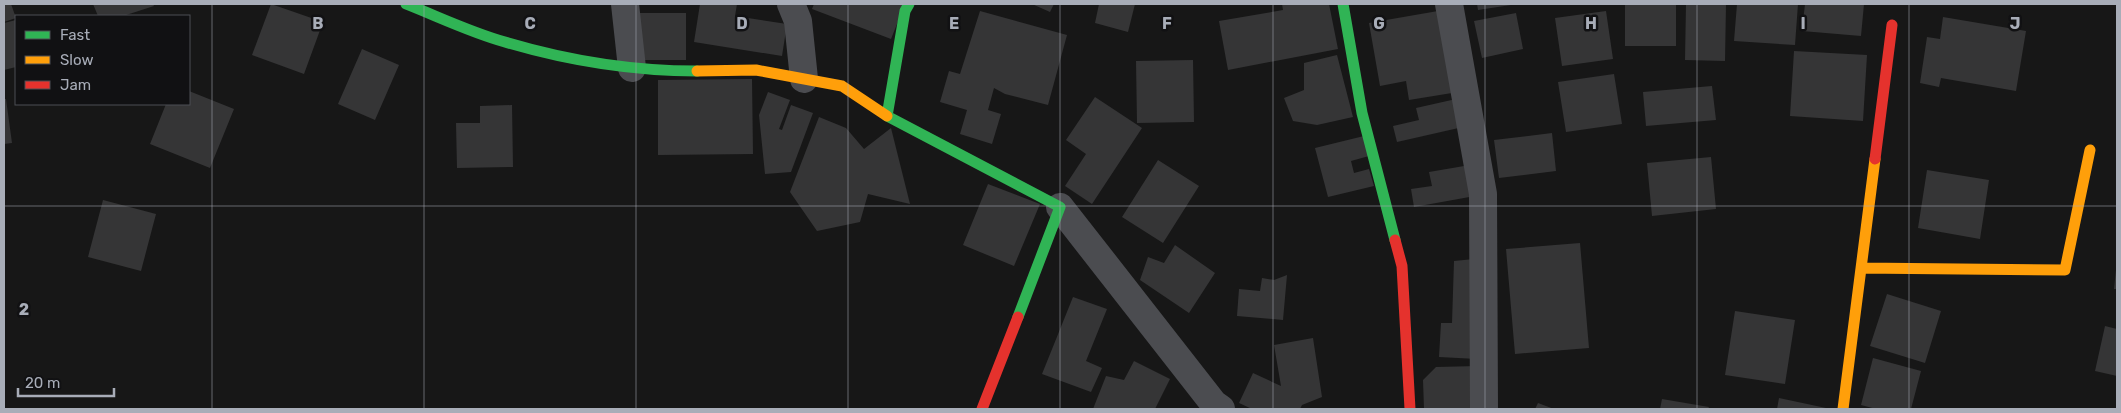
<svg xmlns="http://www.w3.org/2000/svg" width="2121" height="413" viewBox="0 0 2121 413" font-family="Rubik,sans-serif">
	<rect width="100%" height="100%" fill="#171717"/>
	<!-- building -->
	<path fill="#353536" d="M4,4H11L16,18L4,22Z
		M93,4H153L154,6L123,16H98Z
		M271,4L323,22L304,74L252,55Z
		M700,4H737L735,16L787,24L782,56L694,42Z
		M814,4H905L891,39L812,9Z
		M1032,4H1054L1050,12Z
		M1099,4H1135L1128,32L1095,23Z
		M1282,4H1329L1338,49L1228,70L1219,21L1283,10Z
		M1477,4H1511V5L1478,10Z
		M1625,4H1676V46H1625Z
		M1686,4H1726L1725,61L1685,60Z
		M1737,4H1798L1795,45L1734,41Z
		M1805,4H1864L1861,36L1802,31Z
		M980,11L1067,35L1048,105L1005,94L994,88L988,110L1001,114L992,144L960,134L967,110L940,102L949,71L960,74Z
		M1438,11L1452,93L1409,100L1406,81L1380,86L1369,23Z
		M1606,11L1613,59L1562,66L1555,18Z
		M637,13H686V60H638Z
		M1516,13L1523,49L1482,58L1474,21Z
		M1943,17L2026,31L2016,91L1941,78L1939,87L1920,83L1927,37L1940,39Z
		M16,20V67L4,70V23Z
		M362,49L399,65L375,120L338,104Z
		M1794,51L1867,55L1863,121L1790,116Z
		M1337,55L1353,117L1317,125L1293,121L1284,98L1304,90V63Z
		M1193,60L1194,122L1137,123L1136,61Z
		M1614,74L1622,124L1566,132L1558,82Z
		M752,79L753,154L658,155V80Z
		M1712,86L1716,120L1646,126L1643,92Z
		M189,91L234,109L210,168L150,144L166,104H189Z
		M768,92L790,100L779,129L782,130L791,105L813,113L791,172L765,174L759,115Z
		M1095,97L1142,128L1092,204L1065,186L1086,154L1066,140Z
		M4,99H6L12,143L4,144Z
		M1456,99L1463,127L1397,142L1393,126L1419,120L1416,108Z
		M512,105L513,167L457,168L456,123H480V106Z
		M819,117L846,128L864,149L891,128L910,204L868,194L860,222L817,231L790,192Z
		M1552,133L1556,171L1499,178L1494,140Z
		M1364,136L1369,156L1351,161L1354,173L1369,169L1374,186L1328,197L1315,148Z
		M1711,157L1716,209L1652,216L1647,163Z
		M1158,160L1199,186L1163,243L1122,217Z
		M1470,165L1475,196L1414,207L1411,189L1432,186L1429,172Z
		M1927,170L1989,180L1980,239L1918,228Z
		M988,184L1040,204L1014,266L963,245Z
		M103,200L156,214L141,271L88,257Z
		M1580,243L1589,348L1515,354L1506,249Z
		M1175,245L1215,273L1189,313L1140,280L1148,257L1164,263Z
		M1484,258L1477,359L1439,357L1441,323H1452L1454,261Z
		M2116,270H2117V289H2114Z
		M1287,275L1283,320L1237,316L1239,289L1260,291L1262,278L1274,280Z
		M1887,294L1941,311L1925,363L1870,346Z
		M1073,297L1107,309L1086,361L1102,368L1091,392L1042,374Z
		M1735,311L1795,320L1785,384L1725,375Z
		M2105,326L2117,329V376L2095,371Z
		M1313,338L1322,397L1302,405L1300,409H1252L1239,403L1253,373L1281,386L1274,345Z
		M1873,358L1921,371L1911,409H1876L1861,405Z
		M1134,361L1170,379L1155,409H1093L1106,376L1124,380Z
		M1478,366V409H1424L1423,380L1436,367Z
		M1779,398L1826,408L1825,409H1777Z
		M1662,399L1709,407L1708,409H1660Z
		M1538,403L1554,409H1535Z"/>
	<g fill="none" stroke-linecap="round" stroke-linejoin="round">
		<!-- street -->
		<path stroke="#4b4c50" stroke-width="28" d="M625,4L632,68
			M791,4L798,21L804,79
			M1449,4L1483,194L1484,409
			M1060,207L1214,404L1221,409"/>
		<!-- fast -->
		<path stroke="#30b455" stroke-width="11" d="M406,4C439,17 472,33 505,42C569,61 630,71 697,71
			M909,4L905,11L887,116L1060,207L1018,317
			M1343,4L1362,113L1395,240"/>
		<!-- slow -->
		<path stroke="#ff9f0a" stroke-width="11" d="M697,71L756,70L842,86L887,116
			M1861,268L2065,270L2090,150
			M1843,409L1875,159"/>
		<!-- jam -->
		<path stroke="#e5322d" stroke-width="11" d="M1875,159L1892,25
			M1395,240L1402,266L1410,409
			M982,409L1018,317"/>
	</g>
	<!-- grid -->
	<path fill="none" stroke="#a8adb8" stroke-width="1" stroke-opacity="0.55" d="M212,4V409M424,4V409M636,4V409M848,4V409M1060,4V409M1273,4V409M1485,4V409M1697,4V409M1909,4V409M4,206H2117"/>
	<g font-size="16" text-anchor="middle" font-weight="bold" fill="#a8adb8" stroke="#111113" stroke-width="5" stroke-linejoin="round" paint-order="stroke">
		<text x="318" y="29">B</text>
		<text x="530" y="29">C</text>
		<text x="742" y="29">D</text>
		<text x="954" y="29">E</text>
		<text x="1167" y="29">F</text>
		<text x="1379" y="29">G</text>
		<text x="1591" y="29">H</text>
		<text x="1803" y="29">I</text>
		<text x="2015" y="29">J</text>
		<text x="24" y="315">2</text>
	</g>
	<!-- border -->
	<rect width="2121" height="413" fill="none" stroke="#a8adb8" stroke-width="10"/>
	<!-- legend -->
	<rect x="15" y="15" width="175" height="90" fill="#111113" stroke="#4d4f55"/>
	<rect x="25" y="31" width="25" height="8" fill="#30b455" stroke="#4d4f55"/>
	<text x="60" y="40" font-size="15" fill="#a8adb8">Fast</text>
	<rect x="25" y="56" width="25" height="8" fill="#ff9f0a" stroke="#4d4f55"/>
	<text x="60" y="65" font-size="15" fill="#a8adb8">Slow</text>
	<rect x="25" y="81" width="25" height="8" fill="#e5322d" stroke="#4d4f55"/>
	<text x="60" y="90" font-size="15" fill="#a8adb8">Jam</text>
	<!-- scale -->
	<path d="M18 388v8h96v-8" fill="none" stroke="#a8adb8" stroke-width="2.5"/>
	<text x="25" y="388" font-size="15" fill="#a8adb8" stroke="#111113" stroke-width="4" paint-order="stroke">20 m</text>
</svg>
